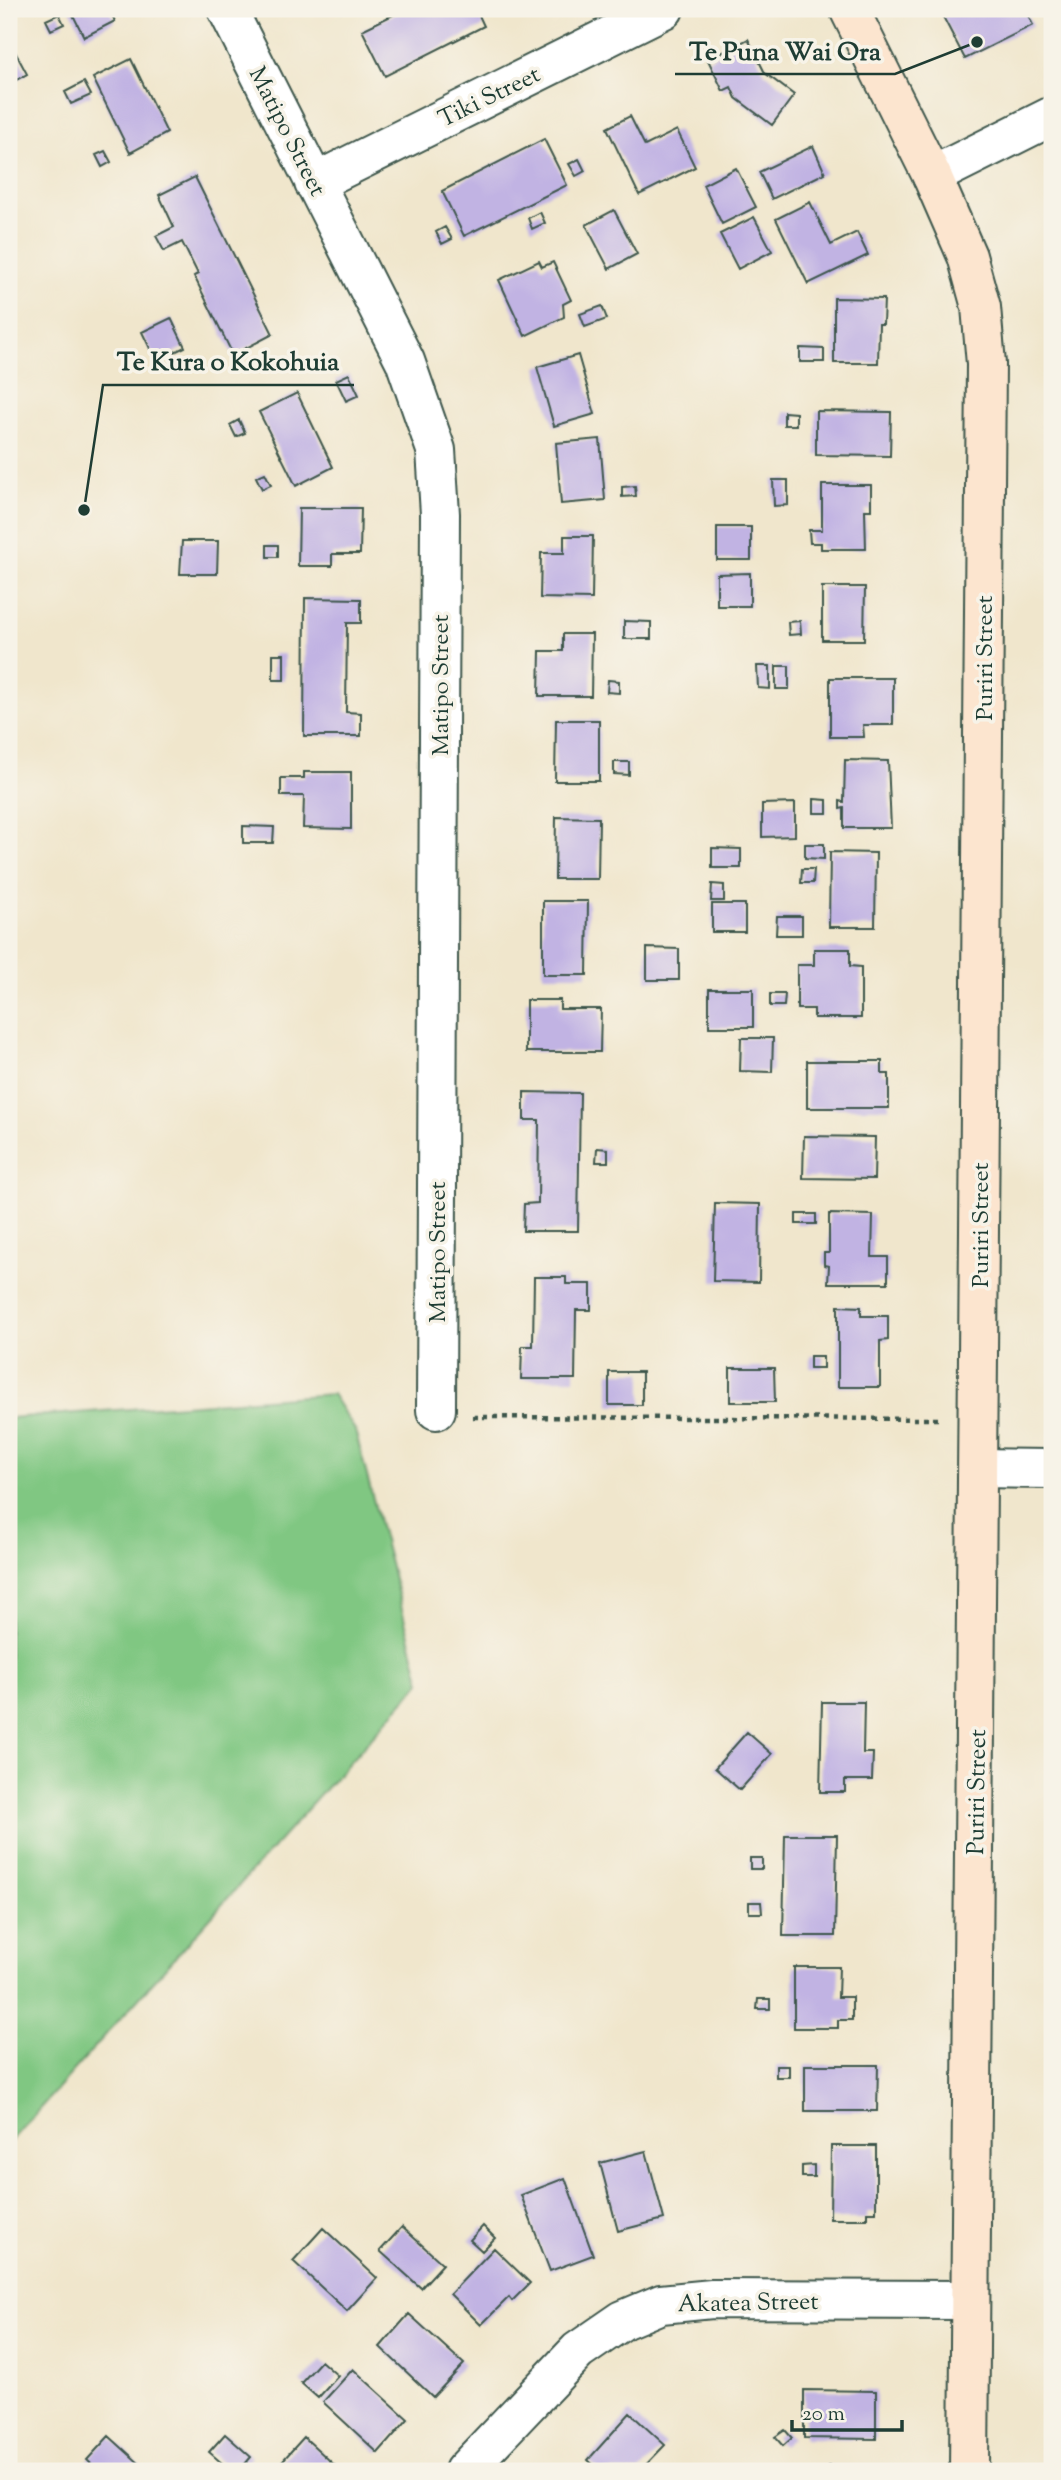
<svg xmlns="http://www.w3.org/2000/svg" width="1061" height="2480" viewBox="0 0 1061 2480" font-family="'Sorts Mill Goudy',serif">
	<rect width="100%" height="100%" fill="#f7f3e8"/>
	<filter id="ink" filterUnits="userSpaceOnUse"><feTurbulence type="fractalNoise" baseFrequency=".0143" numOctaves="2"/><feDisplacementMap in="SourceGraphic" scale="14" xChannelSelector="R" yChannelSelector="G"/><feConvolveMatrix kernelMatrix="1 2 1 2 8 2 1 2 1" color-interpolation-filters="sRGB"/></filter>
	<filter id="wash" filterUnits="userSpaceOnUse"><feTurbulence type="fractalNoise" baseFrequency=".00686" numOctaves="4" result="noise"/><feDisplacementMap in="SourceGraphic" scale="28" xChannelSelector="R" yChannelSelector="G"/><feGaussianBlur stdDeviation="1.57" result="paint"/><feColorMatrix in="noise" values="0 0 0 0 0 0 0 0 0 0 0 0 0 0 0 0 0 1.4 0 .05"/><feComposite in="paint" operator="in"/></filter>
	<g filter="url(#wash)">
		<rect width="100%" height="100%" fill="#f0e6cc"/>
		<!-- green -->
		<path fill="#80c782" stroke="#50825b" stroke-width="2" d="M332,1394L355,1430L421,1682L9,2143V1418Z"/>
		<g id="blocks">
			<!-- building -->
			<path fill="#c1b3e3" d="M70,9H115L110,11L115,21L84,37Z
				M405,9H476L484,26L385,76L362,30Z
				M939,9H1025L1033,25L965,59Z
				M59,14L64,24L51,30L46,20Z
				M748,39L765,73L794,95L772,125L736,98L731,87L723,91L708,60Z
				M12,46L27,74L9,84V48Z
				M131,59L167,133L130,153L93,78Z
				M84,82L91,95L71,104L65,92Z
				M630,116L645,146L677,130L695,167L639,195L607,128Z
				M544,139L567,185L464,236L442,191Z
				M813,146L825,173L772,199L759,172Z
				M105,151L111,162L102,167L96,155Z
				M579,159L585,171L576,176L569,164Z
				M736,168L756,207L722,224L703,185Z
				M195,177L273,334L233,355L194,276L198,274L182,242L164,251L156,236L174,227L159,195Z
				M810,202L831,245L857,232L868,255L808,284L776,219Z
				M614,210L637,254L609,269L586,225Z
				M540,212L545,223L532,229L528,218Z
				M754,217L772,251L738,269L720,234Z
				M445,227L452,239L442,244L436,232Z
				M539,261L542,267L553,262L571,300L563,304L564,317L525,336L499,280Z
				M834,298L884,299L883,324H879L878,363H834Z
				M602,306L607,319L585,327L580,314Z
				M171,318L185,347L156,361L142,332Z
				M800,348L824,349V362H800Z
				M578,355L595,414L554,426L537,367Z
				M349,374L359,395L346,401L336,380Z
				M297,393L333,467L296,486L259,412Z
				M816,411L891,412L890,456L816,455Z
				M784,412L796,413V425H784Z
				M239,420L245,433L236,437L230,425Z
				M600,439L605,500L561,504L556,443Z
				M265,473L271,485L262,489L256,477Z
				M773,480H788V505L774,506Z
				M822,485H871V510H865L866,549H821V543H810L809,530H822Z
				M635,486L636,496L622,497V487Z
				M299,508H361L360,554H332V566H298Z
				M717,527H751V560H717Z
				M564,536H593L592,599L540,598L541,553H564Z
				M182,541H218L217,574H180Z
				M267,545H278V557H267Z
				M750,573V606H717V574Z
				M822,587H865L864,640H822Z
				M305,598L361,599V623H347L346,712L361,713V736H304Z
				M624,621L651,622V639H624Z
				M800,621L801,634L789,635L788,622Z
				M563,634H592L591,696H539L540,651H563Z
				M273,654H284V680H273Z
				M757,666H770V689L758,688Z
				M776,666H789V689H776Z
				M830,678H893V725H863L864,737H830Z
				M608,680L619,681V693L607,692Z
				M556,720H599V781H555Z
				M845,760L888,761L891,828H844V808L840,809V801L844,802Z
				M614,762H629V775L614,774Z
				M304,772H351V829L303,828L304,796H281V778H304Z
				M814,799L827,800V813H814Z
				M795,803V836L762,837V804Z
				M556,817L599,818L598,879H555Z
				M243,826L274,827L273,843H243Z
				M805,844H824V859L805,858Z
				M712,848L741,849V868H712Z
				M830,852L876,853L875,927H829Z
				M802,869H814L813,883H801Z
				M712,884L724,885V901H711Z
				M543,901H588L587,975H543Z
				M712,904H745V932H712Z
				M777,916H802V935H776Z
				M647,948L679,949V980H647Z
				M814,949H850V966L861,967V1018H814V1009H797V965H814Z
				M709,989H753V1027H709Z
				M770,994H785L784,1006H770Z
				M526,1000H560V1009H601L600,1052H526Z
				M741,1038H773L772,1072L740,1071Z
				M807,1061H882V1074H889V1108H807Z
				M524,1092L580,1093L578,1231H523L524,1204L538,1203L539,1120H524Z
				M804,1136L875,1137L874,1179L803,1178Z
				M597,1148L608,1149V1162H596Z
				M715,1203L760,1204L759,1282L713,1281Z
				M796,1214H816V1224H796Z
				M829,1214L873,1215L872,1257H888V1283H828L829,1266L824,1265V1253H829Z
				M534,1277H566V1284H591V1310H576L575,1379H521L522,1346H533Z
				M838,1306L861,1307V1316H888V1340L880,1341V1387H838Z
				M810,1356H823V1368H810Z
				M730,1368H774L775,1402H730Z
				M609,1372H642V1405H609Z
				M822,1702H864L863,1753H873L872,1780H845V1792H820Z
				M747,1732L772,1754L740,1790L715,1768Z
				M785,1835H837L835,1936H783Z
				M750,1858H762V1869H750Z
				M749,1902H761L762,1913H749Z
				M794,1967H839L838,1997H852V2020H838V2028H794Z
				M758,1999H770V2009H757Z
				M805,2065H878L877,2111H805Z
				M776,2066H789V2077H776Z
				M831,2146H876V2212H867V2219H830Z
				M646,2151L664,2219L618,2231L600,2163Z
				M814,2165V2177H802V2166Z
				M565,2178L593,2255L550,2271L521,2195Z
				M483,2226L495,2238L482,2251L470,2240Z
				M402,2227L443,2264L421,2288L380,2251Z
				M323,2228L377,2278L347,2311L293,2261Z
				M494,2248L530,2283L512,2301L509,2297L481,2325L450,2294Z
				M409,2314L464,2364L433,2397L380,2347Z
				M321,2361L338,2376L318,2398L301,2383Z
				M353,2369L408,2419L378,2453L323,2402Z
				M804,2390L876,2391V2439L804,2438Z
				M630,2413L665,2445L640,2471H600L588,2460Z
				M785,2430L792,2438L783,2446L775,2437Z
				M225,2434L251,2457L239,2471H231L209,2452Z
				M109,2436L141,2465L135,2471H99L87,2460Z
				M304,2437L341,2471H273Z
				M828,2466L875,2467V2471H828Z"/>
		</g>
	</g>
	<g filter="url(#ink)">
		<use href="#blocks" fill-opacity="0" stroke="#3e564b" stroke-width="2"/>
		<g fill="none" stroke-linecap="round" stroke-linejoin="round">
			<defs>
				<path id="minor" d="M227,9L405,361L436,450L440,514L436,1410
					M932,176L1052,116
					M314,183L664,9
					M979,1468L1052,1469
					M464,2471L578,2351L623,2320L661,2304L712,2299L970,2300"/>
				<path id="secondary" d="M849,9L932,176L967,256L981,307L986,364L969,2471"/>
			</defs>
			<!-- minor casing -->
			<use href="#minor" stroke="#3e564b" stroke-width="42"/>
			<!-- secondary casing -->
			<use href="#secondary" stroke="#3e564b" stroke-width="42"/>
			<!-- path -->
			<path stroke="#3e564b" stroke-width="4.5" stroke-dasharray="5 5" stroke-linecap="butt" d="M473,1417L940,1419"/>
			<!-- minor -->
			<use href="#minor" stroke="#fff" stroke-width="38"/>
			<!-- secondary -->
			<use href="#secondary" stroke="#fce5cf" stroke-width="38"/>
		</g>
	</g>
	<g text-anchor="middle" stroke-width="7" stroke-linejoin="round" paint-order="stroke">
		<!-- street labels -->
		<g font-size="24" fill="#1f3d34" stroke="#f7f3e8">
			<text transform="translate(489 96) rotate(-26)" y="8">Tiki Street</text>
			<text transform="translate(288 131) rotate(63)" y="8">Matipo Street</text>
			<text transform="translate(984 658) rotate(-90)" y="8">Puriri Street</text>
			<text transform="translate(440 685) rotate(-90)" y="8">Matipo Street</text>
			<text transform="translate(980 1225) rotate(-90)" y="8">Puriri Street</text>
			<text transform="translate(437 1252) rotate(-90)" y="8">Matipo Street</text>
			<text transform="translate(976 1792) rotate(-89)" y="8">Puriri Street</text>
			<text transform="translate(748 2302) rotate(-1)" y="8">Akatea Street</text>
		</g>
	</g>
	<!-- callouts -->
	<path fill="none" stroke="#1f3d34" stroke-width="2.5" d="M977 42L895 74H675M84 510L103 385H354"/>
	<g fill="#1f3d34" stroke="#f7f3e8" stroke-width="2.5">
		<circle cx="977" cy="42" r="7"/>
		<circle cx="84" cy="510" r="7"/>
	</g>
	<g font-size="26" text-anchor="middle" font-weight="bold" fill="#1f3d34" stroke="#f7f3e8" stroke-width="7" stroke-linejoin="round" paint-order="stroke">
		<text x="785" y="60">Te Puna Wai Ora</text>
		<text x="228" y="370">Te Kura o Kokohuia</text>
	</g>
	<!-- margin -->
	<rect width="1061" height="2480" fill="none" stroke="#f7f3e8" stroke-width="35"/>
	<!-- scale -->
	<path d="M792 2420v10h110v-10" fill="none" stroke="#1f3d34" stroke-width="3.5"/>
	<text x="802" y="2420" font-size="21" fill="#1f3d34" stroke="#f7f3e8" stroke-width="5" paint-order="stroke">20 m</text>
</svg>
